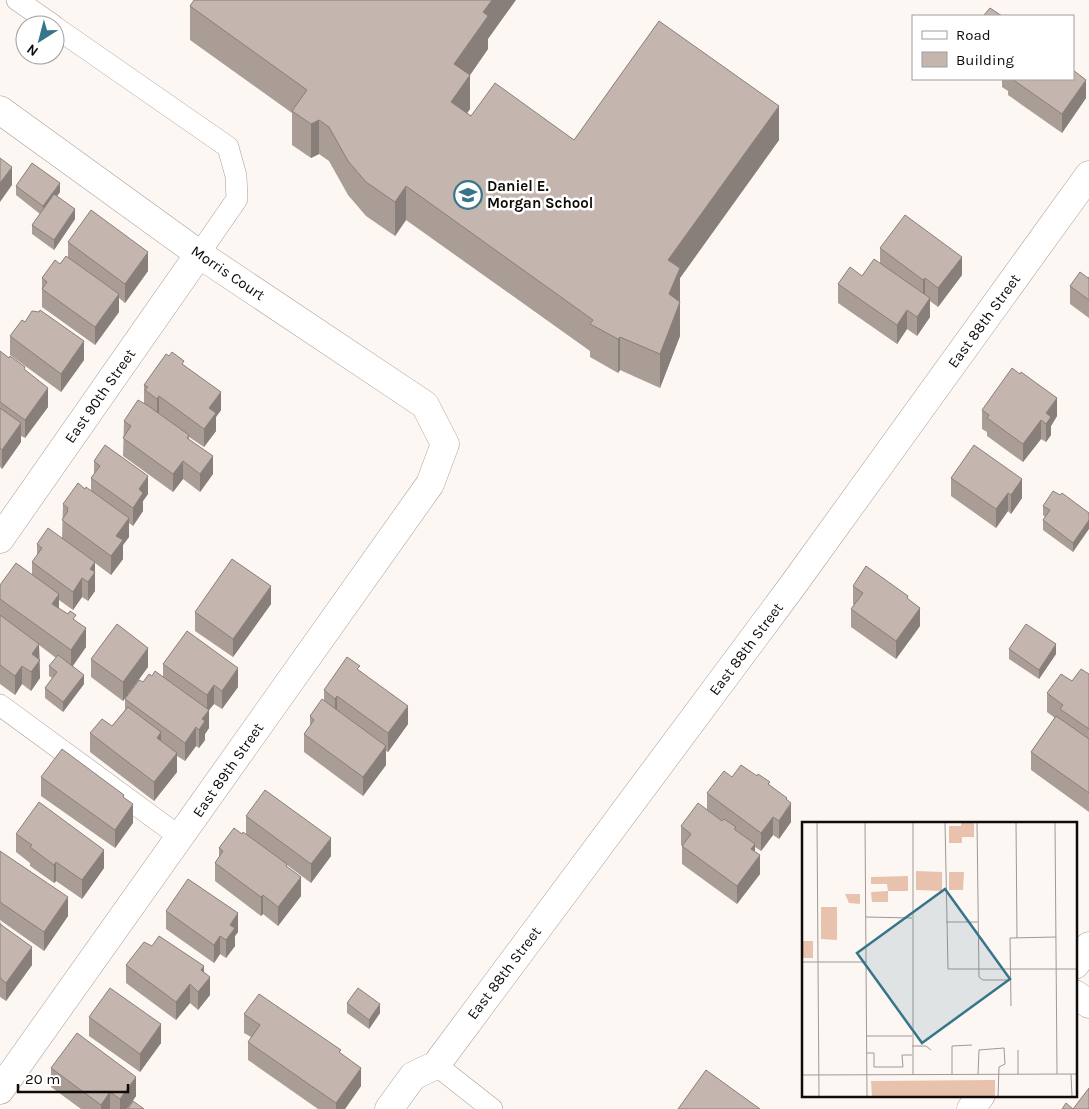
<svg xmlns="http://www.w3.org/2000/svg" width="1089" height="1109" viewBox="0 0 1089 1109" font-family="Karla,sans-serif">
	<rect width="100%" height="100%" fill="#fdf7f3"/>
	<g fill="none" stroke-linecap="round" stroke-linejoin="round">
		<defs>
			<path id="lane" d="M17,0L53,25
				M55,27L228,147L236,176L237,199L199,254
				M0,705L180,837
				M436,1065L492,1109"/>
			<path id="street" d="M0,110L199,254L425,405L445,444L430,484L0,1090
				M0,539L199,254
				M1075,965L1089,946
				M1075,994L1089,1004
				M389,1109L413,1076L436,1065L793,585L1089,175
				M971,1109L981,1095"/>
		</defs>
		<!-- lane casing -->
		<use href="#lane" stroke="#ab9d95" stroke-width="22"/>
		<!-- street casing -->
		<use href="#street" stroke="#ab9d95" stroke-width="29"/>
		<!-- lane -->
		<use href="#lane" stroke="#fff" stroke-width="21"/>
		<!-- street -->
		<use href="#street" stroke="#fff" stroke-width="28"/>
	</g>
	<!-- wall -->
	<path fill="#a99d96" d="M190,6L488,39V49L470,75V109L467,113L471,116L574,140H779L680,278V336L660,388L620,370L618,373L590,357V351L406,220L395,236L366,216L348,195L329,161L319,154L311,158L292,145V113L190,40Z
		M1002,79H1073L1086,98L1062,133L1008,95V91L1002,87Z
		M16,186L60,192L57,196L75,219L54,250L32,234V225L40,214L16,195Z
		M68,242L148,271L125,303L119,298V312L95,345L42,307V278L68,257Z
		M880,248L962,275L938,307L930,301V317L917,336L907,329L897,344L838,303V284L862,276L880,263Z
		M1089,277V318L1070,304V286Z
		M10,336L84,360L61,392L10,355Z
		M0,351L25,371L48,407L25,438L21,436V442L2,469L0,467Z
		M184,365L221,410L216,417V431L204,447L189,437V439L213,474L200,492L183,479L173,492L123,456L124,421L144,403V385Z
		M982,410L1057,416L1051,426V435L1046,442L1041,439L1023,462L987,436V432L982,429Z
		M94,461L148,494L143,501V511L133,526L129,523V537L123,545V559L111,575L95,563V591L88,601L82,597L73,610L59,600V609L76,621L86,647L73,666L84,684L63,712L45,698V688L52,678L49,676V666L56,658L39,645L40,678L31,691L22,684L15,695L0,684V585L32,575V562L37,556V544L62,538L63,504L85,489L91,491V478L94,474Z
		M951,478L1022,479V498L1011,514L1008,511L996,528L951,496Z
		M1060,495L1089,513L1073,552L1043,530V520L1045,517L1043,515V506Z
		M853,586L908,599L920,626L896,659L851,627V609L854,605L853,604Z
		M271,604L233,657L195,631V612Z
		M1009,649L1056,654L1039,679L1009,659Z
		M91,659L148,667L123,701L91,677Z
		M163,664L238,687L222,709L214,704L209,710V728L205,734V740L199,748L196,746L185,761L177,756V772L154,801L90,752V733L112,726L125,710V699L143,682L152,676L163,677Z
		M360,671L408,724L388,752L386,751V765L363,796L304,752V734L310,726V716L324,700V690Z
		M1089,674V812L1031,770V752L1055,718L1047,712V693Z
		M41,777L133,823L115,848L41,796Z
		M732,777L770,785L787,800L791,822L779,839L773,835L761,851L755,847V852L760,874L737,904L682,864V846L681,845V826L707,810V793Z
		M246,816L331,856L311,883L287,865V867L301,896L278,926L263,914L261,916L215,881V863L219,857V848L242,834H246Z
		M16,834L104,868L82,899L56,881L54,883L30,866V863L16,852Z
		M0,851L68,916L44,951L0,920Z
		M166,911L238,932L235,936V946L226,958L220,954L214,963L166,929Z
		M0,921L1,924L32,965L6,1001L0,997Z
		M126,965L204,972L210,995L198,1010L190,1003L176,1020L126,983Z
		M347,1003L380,1013L369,1029L347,1013Z
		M244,1014L341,1054L361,1086L345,1109H318L248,1060V1042L251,1037L244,1033Z
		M89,1017L161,1043L140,1072L89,1036Z
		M51,1068L136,1096L127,1109H81L51,1087Z"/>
	<!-- shaded-wall -->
	<path fill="#897f7a" d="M492,0H516L488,39V49L454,98V64L483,12Z
		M470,75V109L451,136V102Z
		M1086,80V98L1062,133V114Z
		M779,106V140L680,278V302L669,328L668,260Z
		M319,120V154L311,158V124Z
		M12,167V185L0,202V183Z
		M60,183V192L43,216V206Z
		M406,186V220L395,236V202Z
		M75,209V219L54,250V240Z
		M148,252V271L125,303V284Z
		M962,257V275L938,307V288Z
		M925,278V297L923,298V280Z
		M119,294V312L95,345V327Z
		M930,298V317L917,336V317Z
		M680,302V336L660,388V354Z
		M907,310V329L897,344V325Z
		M620,337V370L618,373V339Z
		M84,341V360L61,392V374Z
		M48,388V407L25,438V420Z
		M221,392V410L216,417V431L204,447V429L209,408Z
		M159,396V414L157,417V399Z
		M1057,398V416L1051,426V435L1046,442V413Z
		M1041,420V439L1023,462V444Z
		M21,423V442L2,469V450Z
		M213,456V474L200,492V474Z
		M183,461V479L173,492V474Z
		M148,476V494L143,501V511L133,526V508L139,489Z
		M1022,479V498L1011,514V495Z
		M1008,493V511L996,528V509Z
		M129,518V537L123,545V559L111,575V556L116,536Z
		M1089,520V529L1073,552V543Z
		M95,562V591L88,601V582L90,569Z
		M82,578V597L73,610V592Z
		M271,586V604L233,657V639Z
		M59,594V612L52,604Z
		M920,608V626L896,659V641Z
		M86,628V647L71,668V650Z
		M39,644L40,678L31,691L32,654Z
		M1056,644V654L1039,679V670Z
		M148,648V667L123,701V682Z
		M22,666V684L15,695V676Z
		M238,668V687L222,709V691Z
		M84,675V684L63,712V702Z
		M214,685V704L209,710V728L205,734V740L199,748V730L202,719L207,713V695Z
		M337,696V715L335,717V699Z
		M408,706V724L388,752V733Z
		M196,727V746L185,761V743Z
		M161,732V751L157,738Z
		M386,746V765L363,796V777Z
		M177,753V772L154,801V782Z
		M787,798V810L791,803V822L779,839V821Z
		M133,804V823L115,848V830Z
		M773,817V835L761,851V833Z
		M331,838V856L311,883V864Z
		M755,844V862L760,855V874L737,904V886L751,849Z
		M104,850V868L82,899V880Z
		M56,862V881L54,883V865Z
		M301,877V896L278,926V907Z
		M263,895V914L261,916V897Z
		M68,897V916L44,951V932Z
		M238,913V932L235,936V946L226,958V940L230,925Z
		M220,936V954L214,963V945Z
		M32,947V965L6,1001V983Z
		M204,966V985L210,977V995L198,1010V992L201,970Z
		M190,984V1003L176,1020V1002Z
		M380,1004V1013L369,1029V1020Z
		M161,1024V1043L140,1072V1054Z
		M361,1068V1086L345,1109H336V1103Z
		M136,1077V1096L127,1109H120V1099Z
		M110,1092V1109H101V1105Z"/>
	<!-- building -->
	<path fill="#c4b6ae" stroke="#897f7a" d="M194,0H492L483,12L488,16L454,64L470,75L451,102L471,116L495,83L574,140L659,21L779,106L668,260L680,268L669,294L680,302L660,354L620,337L618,339L590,324L593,320L406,186L395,202L366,182L348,161L329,127L319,120L311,124L292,111L307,90L190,6Z
		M990,8L1002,16H983Z
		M1073,70L1086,80L1062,114L1012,79H1073Z
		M0,158L12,167L0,183Z
		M32,163L60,183L43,206L16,186Z
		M54,194L75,209L54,240L32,225Z
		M91,210L148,252L125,284L68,242Z
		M905,215L962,257L938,288L925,278L923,280L880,248Z
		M66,256L119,294L95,327L42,289L47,282L42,278L55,260L60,264Z
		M874,259L930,298L917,317L907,310L897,325L838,284L850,267L862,276Z
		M1080,272L1088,278L1089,277V300L1070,286Z
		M40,310L84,341L61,374L10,336L22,320L25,322L32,311L39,312Z
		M0,351L9,358L10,356L25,367L24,369L48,388L25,420L0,402Z
		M172,352L184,361L182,364L221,392L209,408L216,413L204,429L159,396L157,399L145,390L148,387L144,385L166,354L169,356Z
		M1012,368L1020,374L1021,372L1057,398L1046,413L1051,417L1046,424L1041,420L1023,444L987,418L989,415L982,410Z
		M138,400L147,405L189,435L187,438L213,456L200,474L183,461L173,474L123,438L131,426L124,421Z
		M0,408L21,423L2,450L0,448Z
		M105,445L148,476L139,489L143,493L133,508L91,478L100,466L94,461Z
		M974,445L1022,479L1011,495L1008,493L996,509L951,478Z
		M78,483L85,489L86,487L129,518L116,536L123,540L111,556L62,520L68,511L67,510L68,508L63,504Z
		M1053,491L1060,495L1062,493L1089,513V520L1073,543L1043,520L1050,510L1043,506Z
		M48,528L95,562L90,569L95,572L88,582L82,578L73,592L32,562L42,548L37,544Z
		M232,559L271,586L233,639L195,612Z
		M16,563L59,594L52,604L68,614L70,611L76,615L73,619L86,628L71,650L0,599V585Z
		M866,566L908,596L907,598L920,608L896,641L851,609L863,593L853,586Z
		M0,615L39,644L32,654L40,660L31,672L22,666L15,676L0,665Z
		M117,624L148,648L123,682L91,659Z
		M1026,624L1056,644L1039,670L1009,649Z
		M187,631L238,668L222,691L214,685L207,695L163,664Z
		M58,655L84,675L63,702L45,688L57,672L49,666Z
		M347,657L360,666L357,669L408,706L388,733L337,696L335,699L324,690Z
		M1081,669L1089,674V729L1060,709L1063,705L1047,693L1061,674L1072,681Z
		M155,671L209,710L202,719L205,721L199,730L196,727L185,743L125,699L139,680L143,682L149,674L152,676Z
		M322,699L386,746L363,777L304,734L314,720L310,716Z
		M128,707L161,732L157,738L177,753L154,782L90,733L102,719L112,726Z
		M1056,716L1089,739V793L1031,752Z
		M62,749L124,795L123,797L133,804L115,830L41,777Z
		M741,765L757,776L758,774L770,782L768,784L787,798L786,799L791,803L779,821L773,817L761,833L707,793L724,771L732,777Z
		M265,790L331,838L311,864L246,816Z
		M39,802L104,850L82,880L56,862L54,865L30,847L32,845L16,834Z
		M698,803L722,821L724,819L736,827L734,829L755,844L751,849L760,855L737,886L682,846L691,834L681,826Z
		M234,828L242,834L243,832L287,864L286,866L301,877L278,907L263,895L261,897L215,863L223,851L219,848Z
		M0,851L68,897L44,932L0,902Z
		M188,879L238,913L230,925L235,928L226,940L220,936L214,945L166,911Z
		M0,924L32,947L6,983L0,978Z
		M159,936L204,966L201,970L210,977L198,992L190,984L176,1002L126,965L144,942L152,946Z
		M110,988L161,1024L140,1054L89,1017Z
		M358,988L380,1004L369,1020L347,1003Z
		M259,994L341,1050L339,1052L361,1068L336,1103L248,1042L260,1025L244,1014Z
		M77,1033L136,1077L120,1099L110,1092L101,1105L51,1068Z
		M706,1070L760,1109H678Z
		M1089,1088V1109H1073Z
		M133,1101L144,1109H128Z
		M1066,1103L1073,1109H1062Z"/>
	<!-- icons -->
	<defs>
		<symbol id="school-ring" viewBox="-11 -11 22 22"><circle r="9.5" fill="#fff" stroke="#37758b" stroke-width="1.5"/><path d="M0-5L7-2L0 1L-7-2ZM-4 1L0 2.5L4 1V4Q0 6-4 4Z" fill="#37758b"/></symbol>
	</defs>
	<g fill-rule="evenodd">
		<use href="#school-ring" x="452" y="179" width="32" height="32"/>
	</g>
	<g text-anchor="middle" stroke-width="5" stroke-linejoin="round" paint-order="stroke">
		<!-- poi labels -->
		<g font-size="15" font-weight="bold" fill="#0f0b08" stroke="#fff" text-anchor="start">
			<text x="487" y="191">Daniel E.<tspan x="487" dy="17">Morgan School</tspan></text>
		</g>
		<!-- street labels -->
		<g font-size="15" fill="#0f0b08" stroke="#fff">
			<text transform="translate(228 273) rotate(34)" y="5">Morris Court</text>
			<text transform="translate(984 321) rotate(-54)" y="5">East 88th Street</text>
			<text transform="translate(100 396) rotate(-55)" y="5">East 90th Street</text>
			<text transform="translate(746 649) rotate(-53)" y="5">East 88th Street</text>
			<text transform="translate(228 770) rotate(-55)" y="5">East 89th Street</text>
			<text transform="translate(504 973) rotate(-53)" y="5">East 88th Street</text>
		</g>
	</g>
	<!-- overview -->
	<g transform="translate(802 822)">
		<rect width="275" height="275" fill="#fdf7f3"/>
		<path d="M159,0H172V15H160V21H147V4H159ZM114,49L140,50V69L114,68ZM147,50H162L161,68H147ZM106,54V69H86V80H70L69,70L86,69L85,62H69V55ZM43,72H58V82L47,81ZM19,85H35V118L19,117ZM0,119H11V136H0ZM193,258V275H70L69,259Z" fill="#e8c2ac"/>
		<path fill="none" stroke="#9e9995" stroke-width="1" d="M15,0L17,275M63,0L65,275M143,0L146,147H275M175,0L177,155L181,158H209M214,0L215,116M253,0L255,252M64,95L110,96M144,100H176M0,140H64M209,184L208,116L254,115M64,214H110M110,224H124L129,228M216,228V252M65,231H72V245H101L100,233H110M269,252L270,275M0,253L275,252M111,253V0M150,253V224L170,223M176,253L177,228L202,226L203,242L197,245L196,275"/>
		<path fill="#37758b" fill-opacity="0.15" stroke="#37758b" stroke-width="2.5" d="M143,67L208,157L120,221L55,131Z"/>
		<rect width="275" height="275" fill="none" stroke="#0f0b08" stroke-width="2.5"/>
	</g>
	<!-- legend -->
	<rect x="912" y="15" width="162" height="65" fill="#ffffff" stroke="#9f9d9c"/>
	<rect x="922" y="31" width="25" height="8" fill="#ffffff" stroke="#9f9d9c"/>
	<text x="956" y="40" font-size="15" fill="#0f0b08">Road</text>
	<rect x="922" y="52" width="25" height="15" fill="#c4b6ae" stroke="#9f9d9c"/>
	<text x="956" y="65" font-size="15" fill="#0f0b08">Building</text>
	<!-- north arrow -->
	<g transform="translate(40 40) rotate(216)"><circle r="24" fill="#ffffff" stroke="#9f9d9c"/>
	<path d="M0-4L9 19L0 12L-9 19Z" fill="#37758b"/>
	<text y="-8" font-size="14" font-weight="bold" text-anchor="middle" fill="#0f0b08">N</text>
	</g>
	<!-- scale -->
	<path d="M18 1084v8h110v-8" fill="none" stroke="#0f0b08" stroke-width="2.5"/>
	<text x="25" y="1084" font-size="15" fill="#0f0b08" stroke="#ffffff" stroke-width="4" paint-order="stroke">20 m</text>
</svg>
